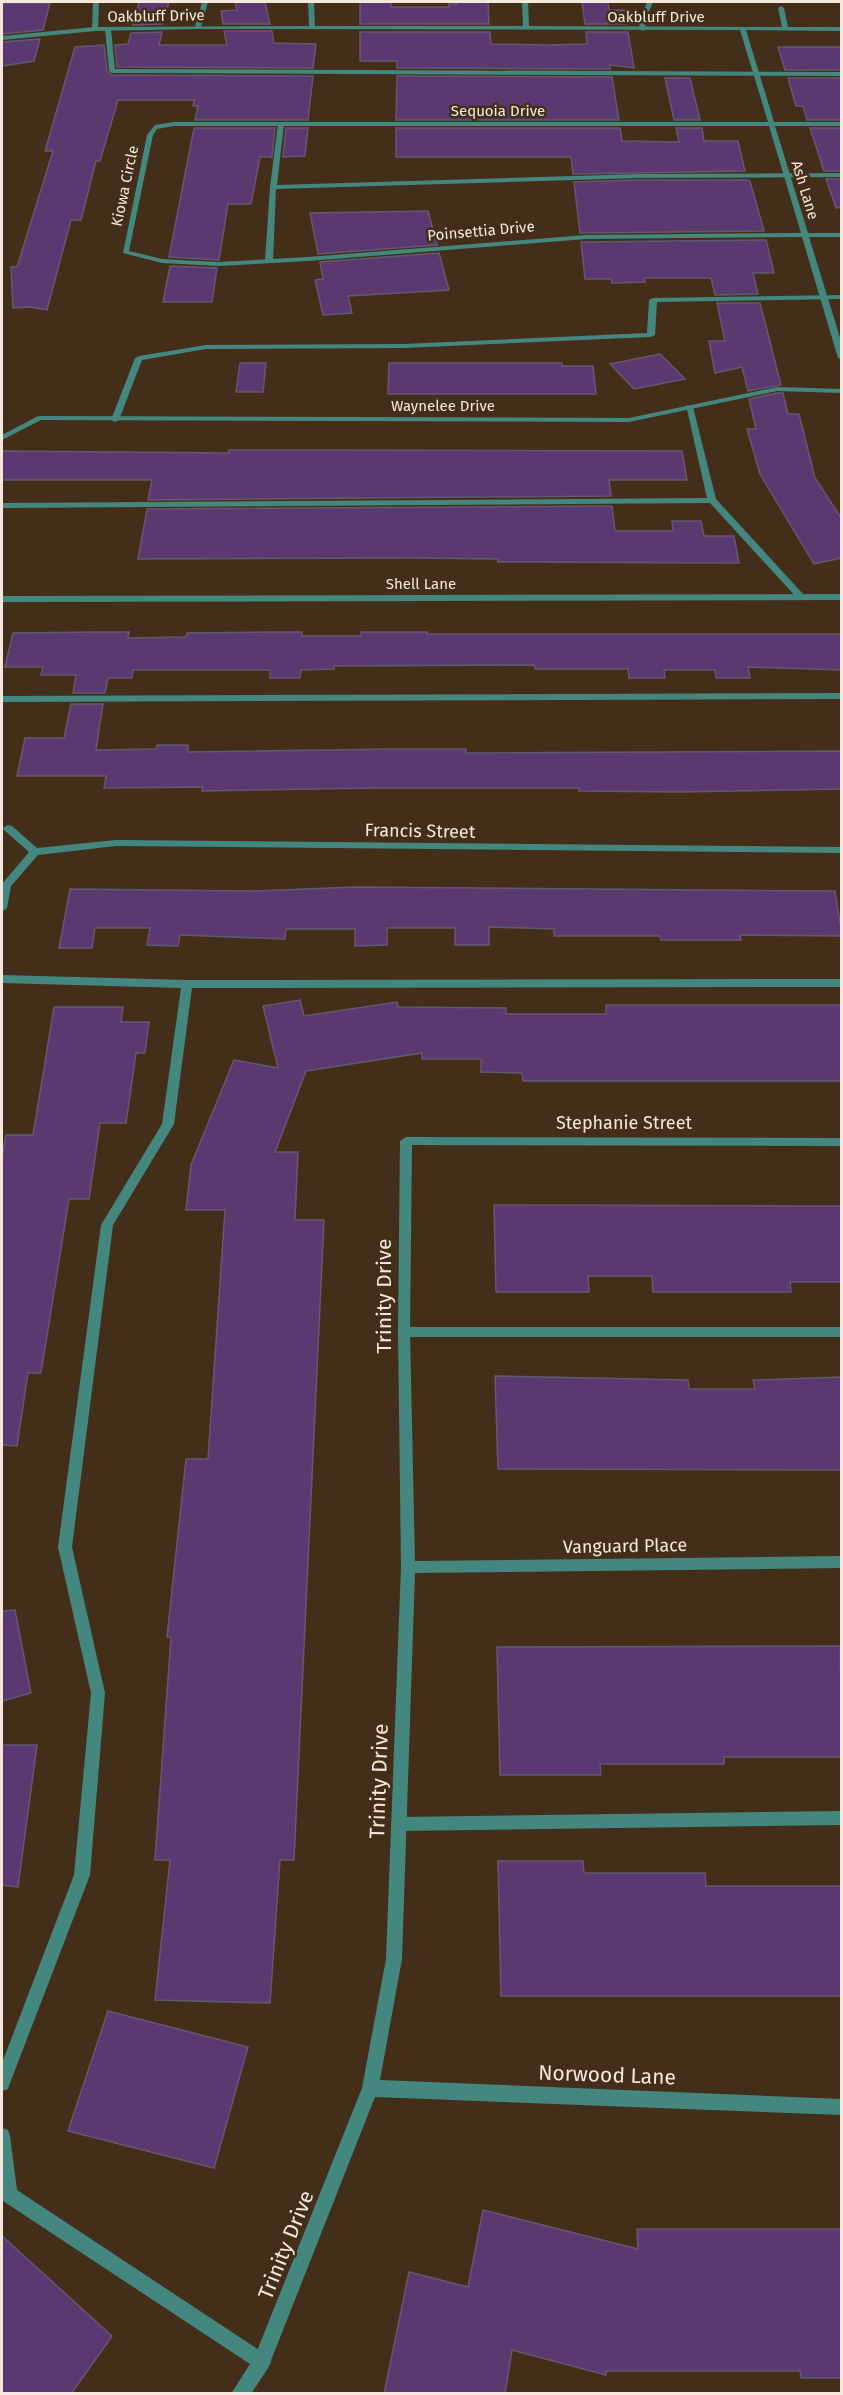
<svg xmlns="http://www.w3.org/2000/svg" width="843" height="2395" viewBox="0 0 843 2395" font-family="'Fira Sans',sans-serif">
	<rect width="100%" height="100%" fill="#432e1a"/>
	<!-- building -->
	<path fill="#5a3970" stroke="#665771" stroke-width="1.5" d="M139,2H169L163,24L133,25Z
		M235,2H265L270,24H223L221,11L237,10Z
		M360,2H391V7H449V4H457V2H488L489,24H360Z
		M582,2H608L609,10H625L627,24H585Z
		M2,3H50L43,30L2,34Z
		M224,31H272L274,43L316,44L313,68L117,67L115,45L128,44L131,33L162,32L159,45H227Z
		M360,32H490L491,44L549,45L587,44L586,32H628L634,68L610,65V69L397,68V61H360Z
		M40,39L34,61L2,66V42Z
		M104,45L107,71L112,75L313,76L308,120H195L198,106H193L194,100H118L100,161H96L81,220H71L47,310L30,307L13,308L11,267H17L53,151H45L75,47Z
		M778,47H842V70H785Z
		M397,76L612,77L619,120H396Z
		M665,78H690L700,120H674Z
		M788,78H842V120H807L803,106H796Z
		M194,128H275L272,157H260L251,204H228L219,260L169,257Z
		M286,128H308L305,156L283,157Z
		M396,128H620L622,141L679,142L676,128H702L704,141H738L745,171L573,174L571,157H396Z
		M810,128H842V171H824Z
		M826,179H842V207L836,208Z
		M639,180H747L750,181L764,231L580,233L574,182Z
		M428,211L437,245L318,254L310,213Z
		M766,240L774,273H753L758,294L715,295L711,278H644L645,282L612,283L611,279H585L581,242Z
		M439,253L449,290L348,296L352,313L323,315L315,280L323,279L320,262Z
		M170,266L217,268L212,302H163Z
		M717,303H760L781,385L748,391L742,367L715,373L709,341H725Z
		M660,354L685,379L634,389L610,364Z
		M240,363H266L263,392H236Z
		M389,363H562V366H593L596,394H388Z
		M777,393H783L788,414H799L815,478L842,519V558L814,564L760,474L747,429H756L749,399Z
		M229,450L682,451L687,480H609L611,496L148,500L152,480H2V451L229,453Z
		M612,506L615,531H673L672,521H701L704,536H734L739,563L498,562V559L411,558L138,559L147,509Z
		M99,632H129L128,638L186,637L187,633L273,632H302V636H361V632H427V634H842V670L748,667L750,678H716L715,670H664L665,678H629L628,669H535L534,665L334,666V669L301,670L300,678H270V670H133L132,678H108L105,693H73L76,675H41L43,667H5L13,633Z
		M71,704H103L96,750L156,749L157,745H188V752L393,749H466V753L842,751V789L679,792L579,791V788H375L202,791L203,787L104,788L106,776H17L25,738H64Z
		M356,887L835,891L842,936L740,935L741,940H661L660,936H554V929L489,927V945H455V928H387V945L355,946V929H286L285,939L180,935L178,946L147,945L150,928H95L92,948H59L70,889L253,891Z
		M300,1000L304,1016L397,1002L398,1007L506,1008V1014H606V1005H842V1081H523L522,1073L481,1072V1059H422V1053L306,1071L275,1152H298L295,1220H324L294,1860H280L270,2003L155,2000L170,1860H155L171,1637H167L186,1459H208L225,1210H186L191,1165L234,1060L278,1068L263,1006Z
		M54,1007H123L121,1022H149L145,1053H136L126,1123H100L89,1199H69L41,1373H28L17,1446L2,1445V1159L6,1135H33Z
		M494,1205L842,1206V1282H790L791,1292H653L652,1276H588L589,1292H496Z
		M495,1376L688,1380L689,1389H755L753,1380L842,1377V1470L498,1469Z
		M15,1610L31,1693L2,1701V1611Z
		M840,1646L842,1757H724V1764H600L601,1775H500L497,1647Z
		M2,1745H37L18,1887L2,1885Z
		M498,1861H583L584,1873H705L706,1886H842V1996H501Z
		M108,2011L248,2047L214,2168L68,2131Z
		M483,2210L638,2249L637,2229H842V2378H801L800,2371H606V2375L512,2350L505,2394H384L409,2272L468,2287Z
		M2,2236L112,2336L71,2394H2Z"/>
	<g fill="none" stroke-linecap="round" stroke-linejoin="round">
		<!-- service -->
		<path fill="#44877f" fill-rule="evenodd" d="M202,2H208L201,27L198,29L195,27Z
			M647,2H653L645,22L646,29L643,31L640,29L639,22Z
			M108,27L111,29L115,69L842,72V76L112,73L109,71L105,29Z
			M281,122L284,124L277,185L639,174L842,173V177L639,178L276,189L273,261L269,263L265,261L270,187L278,124Z
			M842,295V299L657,302L655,335L651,337L404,348L206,349L142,360L119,420L115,422L111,420L135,358L139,356L206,345L404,344L647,333L649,300L653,298Z
			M686,405L693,407L716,499L804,595V599H798L710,503L2,508V503L707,498Z
			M38,416L45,418L2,440V435Z
			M842,693V699L2,702V696Z
			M2,975L187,980L842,979V987L192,988L174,1124L113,1225L72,1547L105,1693L90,1875L10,2083L8,2089L2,2091V2063L74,1875L91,1693L58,1547L101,1225L162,1124L181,988L2,983Z
			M404,1327H842V1337H404L400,1336L398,1332L400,1328Z
			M842,1811V1825L399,1831L394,1829L391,1824L394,1819L399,1817Z
			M2,2128L8,2130L10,2136L17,2190L268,2356L271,2362L268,2368L262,2371L256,2368L3,2201Z"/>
		<!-- minor -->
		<path fill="#44877f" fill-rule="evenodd" d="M308,2H314L315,26H523L522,2H528L529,26L782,27L778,8L781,6L784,8L788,27H842V31L746,30L774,122H842V126H775L808,233H842V237H809L842,344V360L838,358L802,237L586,239L308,261L218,266L162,263L123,253L147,135L155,125L174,122H768L740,30L198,29L95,31L2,40V36L95,27L309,26ZM174,126H769L801,233L586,235L308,257L218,262L162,259L129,251L153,135L157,129Z
			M777,387L842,389V393L777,391L629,422L41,420L37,418L41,416L629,418Z
			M842,594V600L2,602V596Z
			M8,825L12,826L37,848L116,840L842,847V853L116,846L38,855L11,886L7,908L2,912V884L29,852L4,830L3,828Z
			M406,1137L842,1138V1146L412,1145L410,1332L415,1561L842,1556V1568L415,1573L402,1959L380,2080L842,2099V2115L375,2097L268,2368L251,2394H231L255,2356L362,2088L386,1959L401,1567L398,1332L400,1141Z"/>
		<!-- tertiary -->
		<path fill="#44877f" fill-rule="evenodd" d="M93,2H99L98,29L95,31L92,29Z"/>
	</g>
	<g text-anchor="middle" stroke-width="5" stroke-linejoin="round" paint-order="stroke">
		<!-- far-street labels -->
		<g font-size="15" fill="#f6e8dc" stroke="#432e1a">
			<text transform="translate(156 16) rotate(-1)" y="5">Oakbluff Drive</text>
			<text x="656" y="22">Oakbluff Drive</text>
			<text x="498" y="116">Sequoia Drive</text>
			<text transform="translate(125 186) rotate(-78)" y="5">Kiowa Circle</text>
			<text transform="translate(805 190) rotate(73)" y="5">Ash Lane</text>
			<text transform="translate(481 231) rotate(-5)" y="5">Poinsettia Drive</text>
			<text x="443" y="411">Waynelee Drive</text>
			<text x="421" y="589">Shell Lane</text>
		</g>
		<!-- street labels -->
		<g font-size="18" fill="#f6e8dc" stroke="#432e1a">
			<text transform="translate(420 831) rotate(1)" y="6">Francis Street</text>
			<text x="624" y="1129">Stephanie Street</text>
			<text transform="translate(625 1546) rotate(-1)" y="6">Vanguard Place</text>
		</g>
		<!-- near-street labels -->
		<g font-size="21" fill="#f6e8dc" stroke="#432e1a">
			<text transform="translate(384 1296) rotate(-90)" y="7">Trinity Drive</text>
			<text transform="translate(379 1781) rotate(-88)" y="7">Trinity Drive</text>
			<text transform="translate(607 2075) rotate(2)" y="7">Norwood Lane</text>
			<text transform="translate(286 2245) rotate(-68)" y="7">Trinity Drive</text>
		</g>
	</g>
	<!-- border -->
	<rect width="843" height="2395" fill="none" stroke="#f6e8dc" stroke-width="6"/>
</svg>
